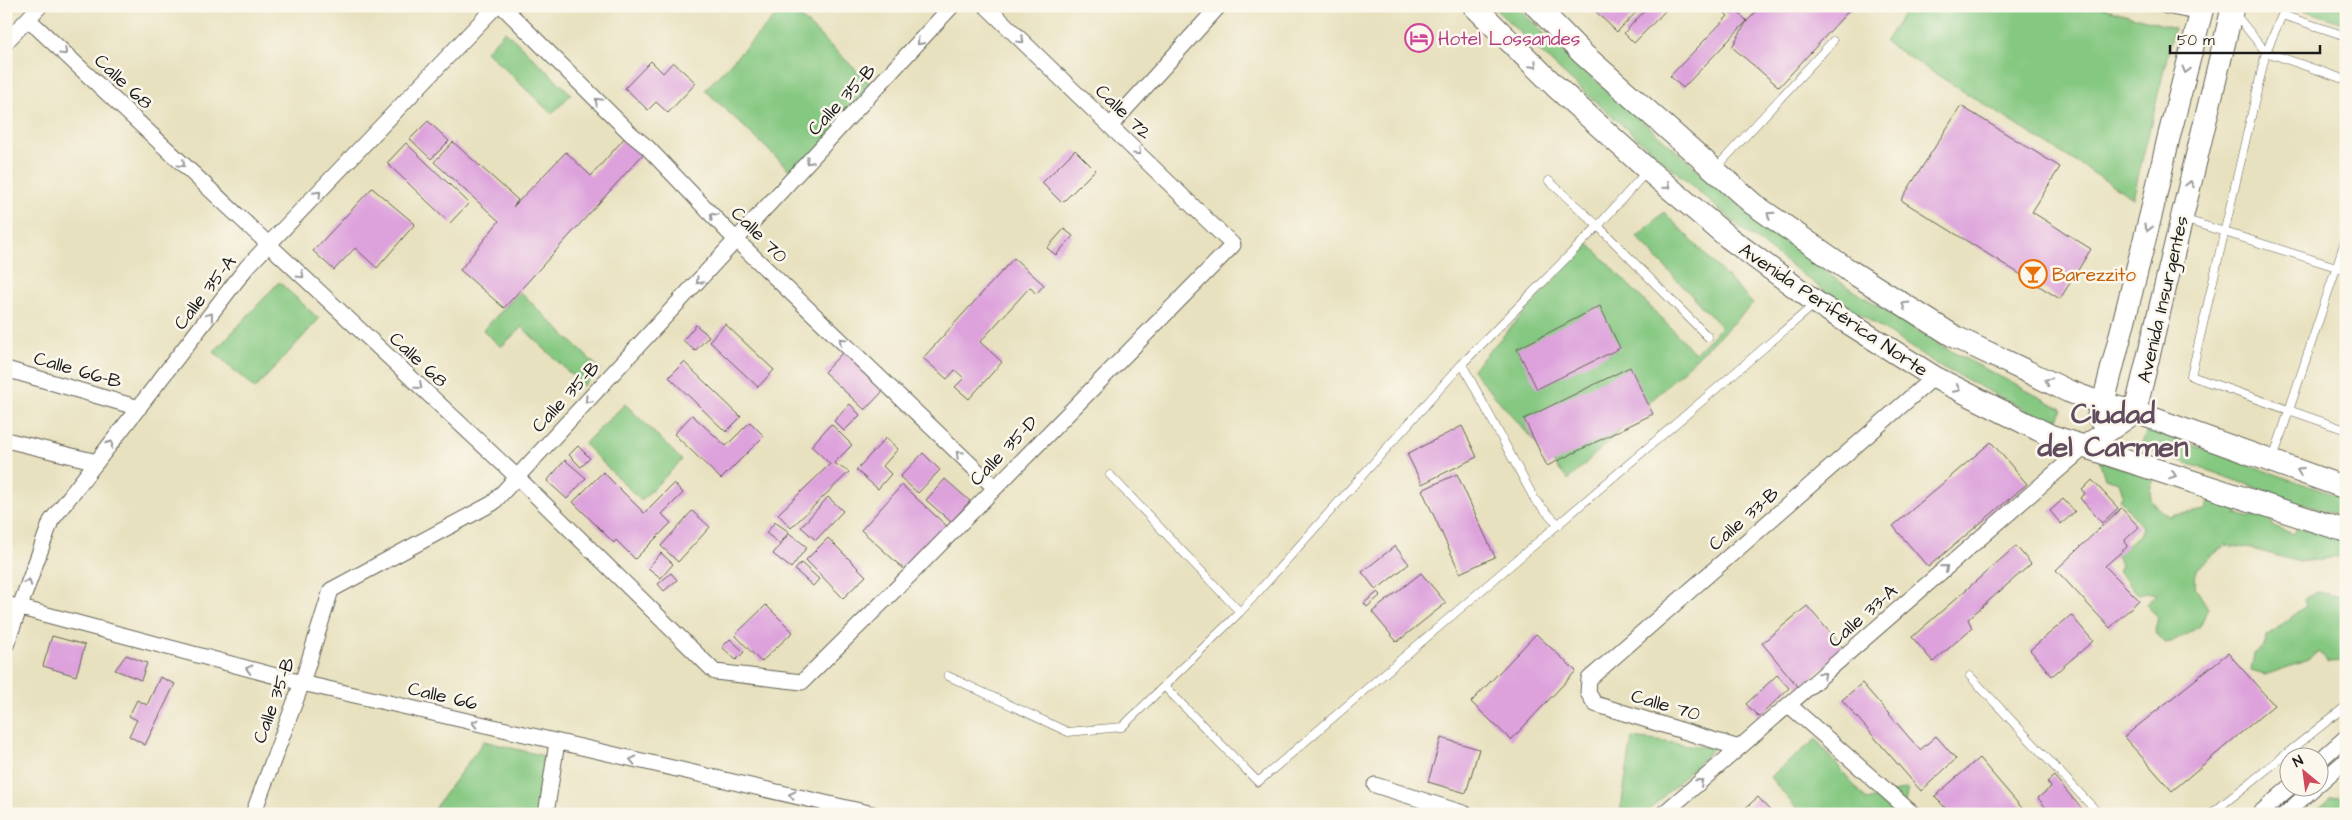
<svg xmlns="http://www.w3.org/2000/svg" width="2352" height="820" viewBox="0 0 2352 820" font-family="'Architects Daughter',sans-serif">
	<rect width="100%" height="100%" fill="#fbf7ec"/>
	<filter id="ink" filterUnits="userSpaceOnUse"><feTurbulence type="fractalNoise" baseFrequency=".02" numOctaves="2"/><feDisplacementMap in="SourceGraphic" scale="10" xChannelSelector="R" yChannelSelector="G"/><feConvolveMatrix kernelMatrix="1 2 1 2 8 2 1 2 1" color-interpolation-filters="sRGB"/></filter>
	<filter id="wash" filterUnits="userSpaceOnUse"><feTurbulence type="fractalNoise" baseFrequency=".0096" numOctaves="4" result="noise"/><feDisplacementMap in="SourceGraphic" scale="20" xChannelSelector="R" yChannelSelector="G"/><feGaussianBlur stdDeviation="1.12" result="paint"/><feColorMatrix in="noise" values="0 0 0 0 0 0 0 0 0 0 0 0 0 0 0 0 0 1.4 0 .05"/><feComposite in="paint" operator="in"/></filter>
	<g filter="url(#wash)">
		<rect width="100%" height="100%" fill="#e8e1bf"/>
		<!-- green -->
		<path fill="#85c881" stroke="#50724e" d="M785,6H789L877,90L796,176L705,90Z
			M1492,6H1516L1575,63L1747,212L1837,280L1947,349L2062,409L2056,426L1938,365L1826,292L1738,226L1565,75Z
			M1908,6H2096L2174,28L2133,198L1885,42Z
			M2292,6H2346V24Z
			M505,31L571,94L552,114L486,51Z
			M1664,212L1753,304L1568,480L1472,370L1588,243L1695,353L1721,327L1637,237Z
			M279,282L319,319L255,389L214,352Z
			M520,292L600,369L583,386L522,327L501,347L483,330Z
			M625,404L682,460L641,501L584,444Z
			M2147,429L2346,499V519L2141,447Z
			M2099,461L2155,477L2150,489L2151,501L2168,516L2206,510L2212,493L2246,502L2236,514L2251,518L2257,509L2272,512L2271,525L2293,534L2298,527L2346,539V573L2338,557L2299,562L2253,549L2225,545L2196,569L2195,587L2208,608L2200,626L2175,641L2164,643L2155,631L2158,617L2146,605L2156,594L2147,592L2138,594L2118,572L2121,566L2117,554L2139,535L2142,527L2120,499L2123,494L2119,482L2105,478Z
			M2319,592L2346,598L2341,604L2346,606V661L2327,662L2319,652L2308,660L2265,675L2251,671L2254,654L2265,645L2266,637L2306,606L2304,599Z
			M1632,738L1714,748L1645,814H1620Z
			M1816,739L1867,801L1908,788L1903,814H1801L1770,777Z
			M484,741L548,757L536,814H430Z
			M2346,796V814H2313L2331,797Z"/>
		<g id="blocks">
			<!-- building -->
			<path fill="#dda2dc" d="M1590,6H1642L1617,32Z
				M1649,6H1670L1634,43L1624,33Z
				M1718,6H1731L1747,21L1683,88L1670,76L1728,16Z
				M1749,6H1853L1779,87L1732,47L1747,21L1755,13Z
				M651,61L663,73L673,62L696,83L668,113L656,102L648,110L625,88Z
				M1961,106L2060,167L2032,212L2091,249L2060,299L1901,200Z
				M428,121L449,141L431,159L410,139Z
				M628,134L646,151L504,308L460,270L499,221L434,162L453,142L518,200L513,207L566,152L591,176Z
				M406,143L469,203L450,223L387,163Z
				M1075,150L1095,170L1062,203L1042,183Z
				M372,188L415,224L377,268L355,248L334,270L313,251Z
				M1064,229L1073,236L1056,255L1047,248Z
				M1014,258L1044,285L1036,294L1030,287L980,342L1002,362L969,399L955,387L964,378L955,370L947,379L923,358Z
				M1600,306L1620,348L1537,389L1517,349Z
				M725,324L774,370L758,387L709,341Z
				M696,325L709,336L695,351L683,340Z
				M845,350L886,388L865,410L824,372Z
				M684,362L741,417L726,432L669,377Z
				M1630,367L1653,414L1547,466L1524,419Z
				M850,404L860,415L844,431L834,421Z
				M692,415L726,446L750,422L764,436L721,479L674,434Z
				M831,424L852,445L834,463L849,472L791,528L778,514L830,464L811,446Z
				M1462,426L1477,457L1422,484L1407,454Z
				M886,438L898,449L883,466L891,474L878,489L856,470Z
				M1991,442L2027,484L1928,567L1893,526Z
				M578,446L590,458L581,467L569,455Z
				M923,453L940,470L918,493L900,477Z
				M565,460L586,478L567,499L547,481Z
				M603,472L644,513L674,483L683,493L662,514L671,523L635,559L616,540L614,543L573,502Z
				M1457,474L1495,557L1460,573L1422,490Z
				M945,479L970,501L951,522L926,500Z
				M2092,480L2118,508L2102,523L2080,498L2085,494L2082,490Z
				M902,485L948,527L907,572L861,530Z
				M828,497L843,511L816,540L801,527Z
				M2063,499L2075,512L2061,524L2050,511Z
				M2121,508L2139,527L2125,540L2127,547L2105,566L2139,600L2110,628L2056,570Z
				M692,511L710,527L678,562L661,546Z
				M775,522L789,532L780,544L766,533Z
				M789,533L807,547L791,568L773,554Z
				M828,538L866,576L843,598L806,560Z
				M1395,546L1409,564L1376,590L1362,572Z
				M2016,546L2031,564L1968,619L1972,628L1933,662L1912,637Z
				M661,553L673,564L661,578L648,568Z
				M801,563L819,579L813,586L795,570Z
				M671,573L677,580L664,591L658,584Z
				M1421,573L1446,603L1397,642L1372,612Z
				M1378,592L1381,595L1367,607L1364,603Z
				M766,605L793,632L761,662L735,635Z
				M1807,606L1845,650L1799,688L1762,643Z
				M2071,615L2093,641L2052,676L2030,650Z
				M1536,634L1576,671L1511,740L1471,702Z
				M52,636L85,645L76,676L43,666Z
				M730,639L744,652L736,660L722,647Z
				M2228,653L2274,705L2172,791L2124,737Z
				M126,655L147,663L141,680L115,670Z
				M1777,675L1789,688L1759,717L1746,704Z
				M160,677L175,684L145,745L129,736L137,720L129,716L137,700L147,705Z
				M1862,683L1920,750L1936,736L1956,759L1921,791L1842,700Z
				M1441,738L1479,749L1466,793L1428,782Z
				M1979,758L2027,814H1950L1935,796Z
				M2054,776L2086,814H2051L2038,798L2051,787L2047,782Z
				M1758,797L1773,814H1739L1743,810Z"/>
		</g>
	</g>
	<g filter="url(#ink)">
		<use href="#blocks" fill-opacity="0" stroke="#636155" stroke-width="1"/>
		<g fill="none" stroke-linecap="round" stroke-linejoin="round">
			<defs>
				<path id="lane" d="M2235,14L2266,52L2346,80
					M2346,36L2282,15L2266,52L2191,376L2346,430
					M1716,168L1833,41
					M1549,181L1598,226L1708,337
					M2183,219L2346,270
					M1462,364L1535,500L1559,525
					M2273,459L2346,238
					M1110,475L1240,612
					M948,676L1068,732L1122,727L1240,612L1462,364L1598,226L1647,171
					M1970,676L2099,814
					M1164,686L1258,782L1815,304
					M2211,814L2346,706"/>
				<path id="street" d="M502,6L631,134L647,147L736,240L994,487
					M2166,6L2201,13
					M28,19L517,477L715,672L802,682L911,574L1233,245L986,6
					M6,42L40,6
					M1111,125L1219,6
					M6,369L139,408
					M6,440L97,462
					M6,604L302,683L873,814
					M6,645L51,521L247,267L496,6
					M1789,705L1913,814
					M1739,748L1595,704L1588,693L1589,679L1934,377
					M2320,760L2346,737
					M2320,783L2346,760
					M1375,785L1466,814
					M253,814L302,683L331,590L493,503L952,6
					M546,814L557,742
					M1663,814L2086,446
					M2259,814L2290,787
					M2285,814L2314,788"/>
				<path id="secondary" d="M1474,6L1555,86L1648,170L1729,238L1817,303L1934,377L2051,436L2346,531
					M1536,6L1583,54L1753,204L1847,269L1955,337L2068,391L2103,404L2135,412L2346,488
					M2098,417L2103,404L2152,210L2169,136L2203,6
					M2086,446L2135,412L2233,6"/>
			</defs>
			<!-- lane casing -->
			<use href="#lane" stroke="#636155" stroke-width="9"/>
			<!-- street casing -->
			<use href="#street" stroke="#636155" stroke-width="17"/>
			<!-- secondary casing -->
			<use href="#secondary" stroke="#636155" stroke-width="24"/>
			<!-- lane -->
			<use href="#lane" stroke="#fff" stroke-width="8"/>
			<!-- street -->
			<use href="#street" stroke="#fff" stroke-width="15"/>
			<!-- secondary -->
			<use href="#secondary" stroke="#fff" stroke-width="22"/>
		</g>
		<!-- one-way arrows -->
		<defs><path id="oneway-chevron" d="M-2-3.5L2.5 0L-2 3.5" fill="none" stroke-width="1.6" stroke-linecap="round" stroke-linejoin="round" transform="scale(1.25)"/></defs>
		<g stroke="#999">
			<use href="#oneway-chevron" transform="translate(1021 40) rotate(44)"/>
			<use href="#oneway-chevron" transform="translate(920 42) rotate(132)"/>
			<use href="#oneway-chevron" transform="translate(64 52) rotate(43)"/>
			<use href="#oneway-chevron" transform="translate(1534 65) rotate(45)"/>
			<use href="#oneway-chevron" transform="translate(2186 70) rotate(105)"/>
			<use href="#oneway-chevron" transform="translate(598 101) rotate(-135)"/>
			<use href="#oneway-chevron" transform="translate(1138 152) rotate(44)"/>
			<use href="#oneway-chevron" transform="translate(809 161) rotate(134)"/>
			<use href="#oneway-chevron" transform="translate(182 164) rotate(43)"/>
			<use href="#oneway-chevron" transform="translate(2190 184) rotate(-77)"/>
			<use href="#oneway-chevron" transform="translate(1667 186) rotate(40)"/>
			<use href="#oneway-chevron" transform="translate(318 194) rotate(-47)"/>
			<use href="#oneway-chevron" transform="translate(1770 215) rotate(-145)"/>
			<use href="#oneway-chevron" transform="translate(713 216) rotate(-134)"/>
			<use href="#oneway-chevron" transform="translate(2148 228) rotate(104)"/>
			<use href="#oneway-chevron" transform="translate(301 275) rotate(43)"/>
			<use href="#oneway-chevron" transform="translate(699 281) rotate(133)"/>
			<use href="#oneway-chevron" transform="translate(1905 305) rotate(-148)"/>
			<use href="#oneway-chevron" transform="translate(210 316) rotate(-52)"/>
			<use href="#oneway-chevron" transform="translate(842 341) rotate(-136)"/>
			<use href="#oneway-chevron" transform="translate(2048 381) rotate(-154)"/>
			<use href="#oneway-chevron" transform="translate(419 386) rotate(43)"/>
			<use href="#oneway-chevron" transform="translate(1957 389) rotate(27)"/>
			<use href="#oneway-chevron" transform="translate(588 400) rotate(133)"/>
			<use href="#oneway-chevron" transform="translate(110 444) rotate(-52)"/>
			<use href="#oneway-chevron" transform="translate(959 454) rotate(-136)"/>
			<use href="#oneway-chevron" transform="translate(2300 471) rotate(-160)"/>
			<use href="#oneway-chevron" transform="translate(2173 475) rotate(18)"/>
			<use href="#oneway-chevron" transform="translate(1945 568) rotate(-41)"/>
			<use href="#oneway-chevron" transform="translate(28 582) rotate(-70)"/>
			<use href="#oneway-chevron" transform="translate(249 669) rotate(-165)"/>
			<use href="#oneway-chevron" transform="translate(1823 675) rotate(-41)"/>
			<use href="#oneway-chevron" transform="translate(475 723) rotate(-167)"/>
			<use href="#oneway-chevron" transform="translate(633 760) rotate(-167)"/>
			<use href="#oneway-chevron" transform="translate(1700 782) rotate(-41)"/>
			<use href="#oneway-chevron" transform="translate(792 795) rotate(-167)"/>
		</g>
	</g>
	<!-- icons -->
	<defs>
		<symbol id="hotel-ring" viewBox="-11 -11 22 22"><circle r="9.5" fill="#fbf7ec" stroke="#d1479c" stroke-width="1.5"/><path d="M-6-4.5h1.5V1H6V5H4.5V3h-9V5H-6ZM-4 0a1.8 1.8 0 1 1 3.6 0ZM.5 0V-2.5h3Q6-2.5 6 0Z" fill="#d1479c"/></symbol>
		<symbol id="bar-ring" viewBox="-11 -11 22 22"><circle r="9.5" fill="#fbf7ec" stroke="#e8710a" stroke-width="1.5"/><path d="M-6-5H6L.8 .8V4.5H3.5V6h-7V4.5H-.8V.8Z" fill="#e8710a"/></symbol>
	</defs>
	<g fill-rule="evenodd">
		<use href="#hotel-ring" x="1403" y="22" width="32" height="32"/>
		<use href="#bar-ring" x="2017" y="258" width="32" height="32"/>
	</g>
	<g text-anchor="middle" stroke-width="5" stroke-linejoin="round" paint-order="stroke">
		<!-- hotel labels -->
		<g font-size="19" fill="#b23c85" stroke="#fbf7ec" text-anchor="start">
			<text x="1438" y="45">Hotel Lossandes</text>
		</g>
		<!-- street labels -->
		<g font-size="19" fill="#1c1c1c" stroke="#fbf7ec">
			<text transform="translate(124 81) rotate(43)" y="7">Calle 68</text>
			<text transform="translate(841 99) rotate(-47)" y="7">Calle 35-B</text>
			<text transform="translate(1124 111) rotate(44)" y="7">Calle 72</text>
			<text transform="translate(760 234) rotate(45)" y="7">Calle 70</text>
			<text transform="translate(204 292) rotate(-52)" y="7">Calle 35-A</text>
			<text transform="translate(2162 299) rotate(-77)" y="7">Avenida Insurgentes</text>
			<text transform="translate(1834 309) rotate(34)" y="7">Avenida Periférica Norte</text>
			<text transform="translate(419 359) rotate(43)" y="7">Calle 68</text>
			<text transform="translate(78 369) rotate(16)" y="7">Calle 66-B</text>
			<text transform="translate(565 396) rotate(-47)" y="7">Calle 35-B</text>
			<text transform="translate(1003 450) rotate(-46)" y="7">Calle 35-D</text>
			<text transform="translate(1743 518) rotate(-41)" y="7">Calle 33-B</text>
			<text transform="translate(1862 615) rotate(-41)" y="7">Calle 33-A</text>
			<text transform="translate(443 695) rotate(13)" y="7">Calle 66</text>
			<text transform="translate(273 700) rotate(-70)" y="7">Calle 35-B</text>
			<text transform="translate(1666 704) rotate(16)" y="7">Calle 70</text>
		</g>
		<!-- food labels -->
		<g font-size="19" fill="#c56008" stroke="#fbf7ec" text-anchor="start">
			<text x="2052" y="281">Barezzito</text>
		</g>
		<!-- town labels -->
		<g font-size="29" font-weight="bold" fill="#604b5f" stroke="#fbf7ec">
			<text x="2113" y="423">Ciudad<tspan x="2113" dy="33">del Carmen</tspan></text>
		</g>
	</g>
	<!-- margin -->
	<rect width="2352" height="820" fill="none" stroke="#fbf7ec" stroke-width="25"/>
	<!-- north arrow -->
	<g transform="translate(2304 772) rotate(331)"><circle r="24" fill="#fbf7ec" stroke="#a29f99"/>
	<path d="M0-4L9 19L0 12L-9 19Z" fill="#d1495b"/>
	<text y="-8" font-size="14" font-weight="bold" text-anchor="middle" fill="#1c1c1c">N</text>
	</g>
	<!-- scale -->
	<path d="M2170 45v8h150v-8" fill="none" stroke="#1c1c1c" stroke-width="2.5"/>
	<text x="2177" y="45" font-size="15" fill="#1c1c1c" stroke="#fbf7ec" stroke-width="4" paint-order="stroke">50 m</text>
</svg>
